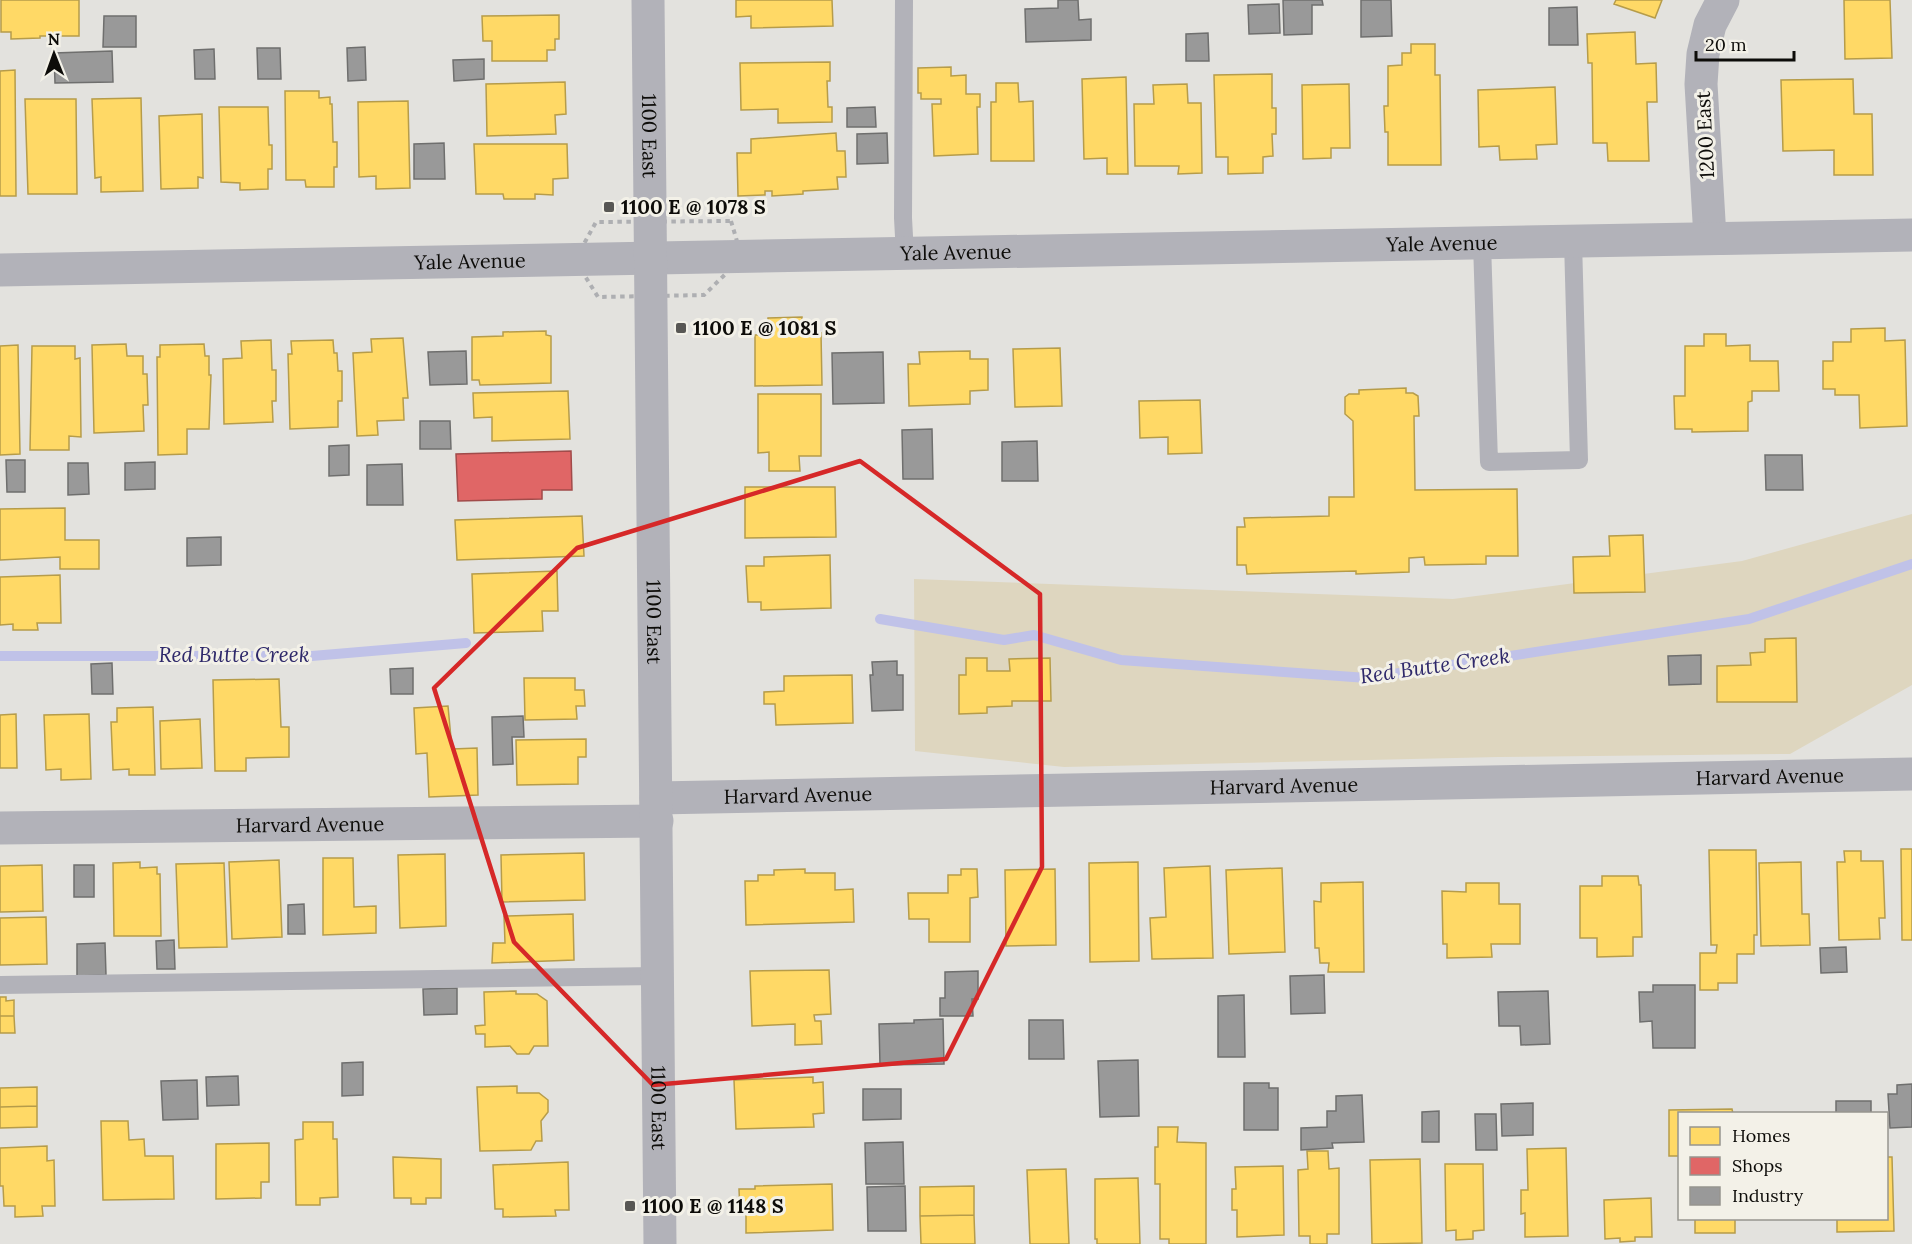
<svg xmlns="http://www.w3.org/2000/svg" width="1912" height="1244" viewBox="0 0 1912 1244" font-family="Lora,serif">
	<rect width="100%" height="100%" fill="#e3e2de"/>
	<!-- green -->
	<path fill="#ded6bf" d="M1912,514V685L1790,754L1498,757L1064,767L915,751L914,579L1453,599L1742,561Z"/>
	<!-- homes -->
	<path fill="#ffd966" stroke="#b69c4a" stroke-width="1.5" d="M1,0H79V36H40V38L11,39V32H1Z
		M736,0H832L833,26L751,28V16L736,17Z
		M1616,0H1662L1655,18L1614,4Z
		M1844,0H1890L1892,58L1845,59Z
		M559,15V39H555V50H547V61H492V41H483L482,16Z
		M1635,32L1636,64L1656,63L1657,102H1647L1649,161H1608L1607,143H1593L1592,63H1588L1587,34Z
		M1411,44H1435V75H1440L1441,165H1388V132H1385L1384,106H1388V66L1402,65V53H1411Z
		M830,62V81H827L828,107H832V122L778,123V109L741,110L740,63Z
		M951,67V76L966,75V94H980V107H977L978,154L934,156L932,104H941V99H921V93H918V68Z
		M15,70L16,196H0V71Z
		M1272,74V108H1276V134H1272L1273,156L1263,157V173L1228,174V157H1216L1214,75Z
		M1126,77L1128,174H1107V158L1084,159L1082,79Z
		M1853,79L1854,114H1872L1873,175H1834V150L1783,151L1781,80Z
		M565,82L566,114L555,115L556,134L487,136L486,84Z
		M996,83H1018L1019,102L1033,101L1034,161H991V102H996Z
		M1187,84L1188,103H1201L1202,173L1178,174L1179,166H1135L1134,104H1154L1153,85Z
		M1349,84L1350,148H1331V158L1303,159L1302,85Z
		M1555,87L1557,144L1536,145L1537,159L1500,160L1499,146L1479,147L1478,90Z
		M285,91H319V98L330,97V104H332L333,142H337V167H334V187H306L305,180H286Z
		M141,98L143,191L101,192V177L95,178L92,99Z
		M25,99H76L77,194H28Z
		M408,101L410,188L376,189V176L359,177L358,102Z
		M219,107H268L269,145H272V169H268V189L240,190V183L221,182Z
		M202,114L203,178L198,177V188L161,189L159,116Z
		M836,133L837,151H845L846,177H837L838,189L803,191V194L772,196V191H765V195L738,196L737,153H751V139Z
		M474,144H567L568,178L553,179V195L535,194V199H504L503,194H476Z
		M802,317V333H821L822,385L755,386V335H768V318Z
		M1885,328V341L1905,340L1907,426L1860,428L1859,395H1835V389H1823V361H1833V342H1851V329Z
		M546,331V335L551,336V383L480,385L479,380H472V337L503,336V332Z
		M1704,334H1726V346L1750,345V361H1778L1779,391H1752V401L1748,402V431L1692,432V429H1675L1674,396H1685V346H1704Z
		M403,338L408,398H403L404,420L377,421L378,435L357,436L353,353L372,352L371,339Z
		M271,340L272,370H276V401H272L273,422L224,424L223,359L242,358L241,341Z
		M333,340L334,353H337L338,371H342V401H338V427L290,429L288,354H292L291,341Z
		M126,344L127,356H143V374H147L148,405H143L144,431L94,433L92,345Z
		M204,344L205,356H209V375H211L209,429H187V454L158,455L157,357H160V345Z
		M18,345L20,454L0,455V346Z
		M32,346H75V359L80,358L81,437L69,436V450H30Z
		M1060,348L1062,406L1015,407L1013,349Z
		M970,351V359H988V390L970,391V404L909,406L908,364H920L919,352Z
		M1406,388V393H1413L1418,396L1419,416H1414L1415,490L1517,489L1518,556H1486V564L1425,565L1424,557L1409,558V572L1356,574V571L1247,574L1246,565H1237V527H1245L1244,518L1329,516V497H1354L1353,421L1345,414V397L1349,394H1359V390Z
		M568,391L570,439L492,441V417L474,418L473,393Z
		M758,394H821V456H799L800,471H769V452L758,453Z
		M1200,400L1202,453L1168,454V437L1140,438L1139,401Z
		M745,487H835L836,537L745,538Z
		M65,508V540H99V569H60V557L0,560V509Z
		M582,516L584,556L457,560L455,520Z
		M1643,535L1645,592L1574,593L1573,557L1610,556L1609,536Z
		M830,555L831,608L761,610V602H748L746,566H764V557Z
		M557,571L558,611H542L543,631L474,633L472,574Z
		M60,575L61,623H37L38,630H13V624L0,625V577Z
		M1796,638L1797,702H1717V666L1751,665L1750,653L1765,652V639Z
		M966,658H987V671H1010L1009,659L1050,658L1051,701H1012V706L987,707V713L959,714V675H966Z
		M852,675L853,723L776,725L775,704H764V692L784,691V676Z
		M524,678H575V690H584L585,706H576L577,719L525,720Z
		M279,679L281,727H289V757L246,758V771H215L213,680Z
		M448,706L452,749L477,748L478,795L429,797L427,753L416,754L414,708Z
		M153,707L155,775H129V769L113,770L111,722H117V708Z
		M16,714L17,768H0V715Z
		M89,714L91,779L61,780V769L46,770L44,715Z
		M200,719L202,768L161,769L160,721Z
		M586,739V757H578V784L517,785L516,740Z
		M1901,849H1912V940H1902Z
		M1709,850H1756L1757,935H1754V954H1737V983H1718V990H1700V953H1716L1717,945H1711Z
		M1844,851H1861V861H1883L1885,918H1879L1880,939L1839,940L1837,862H1845Z
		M584,853L585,900L502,902L501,855Z
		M445,854L446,926L400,928L398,855Z
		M323,858H353L354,907L376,906V933L323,935Z
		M279,860L282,937L232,939L229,862Z
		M140,862V868L157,867V874H160L161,936H114L113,863Z
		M1138,862L1139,961L1090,962L1089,863Z
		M1801,862L1802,914H1809L1810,945L1761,946L1759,863Z
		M224,863L227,947L179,948L176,864Z
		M42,865L43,911L0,912V866Z
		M1210,866L1213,958L1152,959L1150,918L1166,917L1164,868Z
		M1282,868L1285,952L1229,954L1226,870Z
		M805,869V873H835V890L853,889L854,922L746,925L745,881H758V875H774V870Z
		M961,869H977L978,897L970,898V942H929V919H909L908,893H948V875H961Z
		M1055,869L1056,945L1006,946L1005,870Z
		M1602,876H1638L1639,885H1641L1642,937H1633V956L1597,957V938H1580V886H1602Z
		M1363,882L1364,972H1328L1329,963H1320L1319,948H1315L1314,901L1321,902V883Z
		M1466,883H1499V904H1520V944H1491L1492,957L1447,958V944H1443L1442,891L1466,892Z
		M573,914L574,960L492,963L493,943H505L504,916Z
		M46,917L47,964L0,965V918Z
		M829,970L831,1014L814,1015L815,1021H821L822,1044L795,1045V1024L752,1026L750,971Z
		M516,991V994H537L547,1001L548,1046H534L529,1054H517L510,1046L485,1047V1034H476L475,1026L485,1025L484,992Z
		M0,997H6V1001L14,1000V1016H0Z
		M0,1016H14L15,1033H0Z
		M813,1077V1083L823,1082L824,1113L813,1114L814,1127L736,1129L734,1080Z
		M517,1086V1093H539L548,1100V1112L541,1121L542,1141H536L531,1150L480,1151L477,1087Z
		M37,1087V1106L0,1107V1088Z
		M37,1106V1127L0,1128V1107Z
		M1732,1109L1733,1114H1680V1156H1669V1110Z
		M101,1121H128L129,1140L144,1139L145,1156H173L174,1199L103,1200Z
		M303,1122H333V1139H337L338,1197L320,1198V1205H296L295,1140L303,1139Z
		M1158,1127H1178L1177,1142L1206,1143V1244H1169V1239H1160V1184H1155V1147H1158Z
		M269,1143V1182H261V1198L216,1199V1144Z
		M47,1146V1161L54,1160L55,1206H42L43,1216L15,1217V1206H4L3,1186H0V1148Z
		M1566,1148L1568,1236L1525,1237V1213L1521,1214V1190H1528L1527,1149Z
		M1307,1151H1328L1329,1169L1339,1168V1234H1327V1244H1310V1236H1299L1298,1170L1308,1169Z
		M393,1157L441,1159V1198H426V1204H411V1198H394Z
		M1886,1157H1892L1894,1231L1837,1232V1218H1886Z
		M1420,1159L1422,1243L1372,1244L1370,1160Z
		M568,1162L569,1210H555L556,1216L503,1217V1209H495L493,1165Z
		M1445,1164H1483L1484,1230L1473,1231V1239L1456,1240V1230L1446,1231Z
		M1283,1166L1284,1235L1237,1237V1210H1232V1189H1236L1235,1167Z
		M1066,1169L1069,1244H1030L1027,1170Z
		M1138,1178L1140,1244H1097V1239H1095V1179Z
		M832,1184L833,1230L746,1233V1212H740L739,1189H755V1186Z
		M974,1186V1215L920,1216V1187Z
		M1651,1198L1652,1237H1635V1241L1620,1242V1238L1605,1239L1604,1200Z
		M974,1215L975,1244H921L920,1216Z
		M1695,1218H1735V1233H1695Z"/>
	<!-- shops -->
	<path fill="#e06666" stroke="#a14b4a" stroke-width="1.5" d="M571,451L572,490H542V499L458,501L456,454Z"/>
	<!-- industry -->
	<path fill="#999" stroke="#6f6f6e" stroke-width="1.5" d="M1058,0H1078L1079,20L1091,19V40L1026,42L1025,9L1058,8Z
		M1283,0H1322L1323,5H1312V34L1284,35Z
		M1361,0H1391L1392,36L1361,37Z
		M1279,4L1280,33L1249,34L1248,5Z
		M1577,7L1578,45H1549V8Z
		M104,16H136V47H103Z
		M1208,33L1209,61H1186V34Z
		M365,47L366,80L348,81L347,48Z
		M257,48H280L281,79H258Z
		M214,49L215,79H195L194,50Z
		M112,51L113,82L55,83L54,53Z
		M484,59V79L454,81L453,60Z
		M875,107L876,127H847V108Z
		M887,133L888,163L857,164V134Z
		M444,143L445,179H414V144Z
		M466,351L467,384L430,385L428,352Z
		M883,352L884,403L833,404L832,353Z
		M420,421H450L451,449H420Z
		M932,429L933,479H903L902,430Z
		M1037,441L1038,481H1002V442Z
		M349,445V475L329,476V446Z
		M1765,455H1802L1803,490H1766Z
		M6,460H25V492H7Z
		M155,462V489L125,490V463Z
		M68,463H88L89,494L68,495Z
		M402,464L403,505H367V465Z
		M221,537V565L187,566V538Z
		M1701,655V684L1669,685L1668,656Z
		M897,661V675H903V710L872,711L870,675H873L872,662Z
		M112,663L113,694H92L91,664Z
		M413,668V694H391L390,669Z
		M523,716L524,737H512L513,764L493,765L492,717Z
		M74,865H94V897H74Z
		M304,904L305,934H288V905Z
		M174,940L175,969H157L156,941Z
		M105,943L106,975L77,976V944Z
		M1846,947L1847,972L1821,973L1820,948Z
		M978,971V999H972L973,1016H940V998H945V972Z
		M1324,975L1325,1013L1291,1014L1290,976Z
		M1653,985H1695V1048H1653L1652,1021L1640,1022L1639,992H1653Z
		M457,988V1014L424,1015L423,989Z
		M1548,991L1550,1044L1521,1045L1520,1026H1499L1498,992Z
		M1244,995L1245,1057H1218V996Z
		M943,1019L944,1064L880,1065L879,1024L914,1023V1020Z
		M1029,1020H1063L1064,1059H1029Z
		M1138,1060L1139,1116L1100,1117L1098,1061Z
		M363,1062V1095L342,1096V1063Z
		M238,1076L239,1105L207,1106L206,1077Z
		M197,1080L198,1119L163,1120L161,1081Z
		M1244,1083H1269V1088H1278V1130H1244Z
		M1912,1084V1127L1890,1128L1888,1094H1897V1085Z
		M863,1089H901V1119L863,1120Z
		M1362,1095L1364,1142L1332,1143L1333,1148L1301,1150V1128L1327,1127V1111H1336V1096Z
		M1836,1101H1871V1114H1836Z
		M1533,1103V1135L1502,1136L1501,1104Z
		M1439,1111V1142H1422V1112Z
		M1475,1114H1496L1497,1150H1476Z
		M903,1142L904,1184H866L865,1143Z
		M905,1186L906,1231H868L867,1187Z"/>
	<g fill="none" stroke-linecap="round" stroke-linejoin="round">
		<!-- stream -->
		<path stroke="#c0c2e8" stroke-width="10" d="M880,619L1004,640L1034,635L1121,660L1367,678L1749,619L1912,564
			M1,656H312L466,643"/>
		<!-- path -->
		<path stroke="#aeafb2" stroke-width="4" stroke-dasharray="4.5 4.5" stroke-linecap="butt" d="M731,221L742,258L704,295L598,297L575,260L596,222Z"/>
		<!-- service -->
		<path stroke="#b2b2b9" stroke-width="18" d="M904,0L903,218L905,255
			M1482,243L1489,462L1579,460L1573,241
			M0,985L658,976"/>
		<!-- minor -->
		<g stroke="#b2b2b9" stroke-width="33">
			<path d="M1710,238L1701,84L1703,54L1710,25L1723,0"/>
			<path id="s1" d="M0,270L1912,235"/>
			<path id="s2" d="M656,798L1912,774"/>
			<path id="s3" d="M0,828L657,821"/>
		</g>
		<!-- tertiary -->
		<path stroke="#b2b2b9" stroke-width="33" id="s4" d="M648,0L660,1244"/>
	</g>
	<!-- marked area -->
	<path fill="none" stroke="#d62828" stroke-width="4.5" stroke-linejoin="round" d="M860,461L1040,594L1042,867L946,1059L653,1085L514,942L434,688L577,548Z"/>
	<!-- markers -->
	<g fill="#585754" stroke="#f3f1e8" stroke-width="2">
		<rect x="603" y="201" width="12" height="12" rx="3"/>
		<rect x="675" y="322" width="12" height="12" rx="3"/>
		<rect x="624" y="1200" width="12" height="12" rx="3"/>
	</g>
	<g text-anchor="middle" stroke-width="6" stroke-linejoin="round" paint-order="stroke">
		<!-- street labels -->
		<g font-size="20" fill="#0d0c09" stroke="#f3f1e8">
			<text transform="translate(1705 135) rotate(-93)" y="7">1200 East</text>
			<text dy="7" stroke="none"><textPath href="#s4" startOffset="136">1100 East</textPath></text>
			<text dy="7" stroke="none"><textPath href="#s1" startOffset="1442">Yale Avenue</textPath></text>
			<text dy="7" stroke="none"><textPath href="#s1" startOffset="956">Yale Avenue</textPath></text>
			<text dy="7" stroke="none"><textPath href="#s1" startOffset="470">Yale Avenue</textPath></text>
			<text dy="7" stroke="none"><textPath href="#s4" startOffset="622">1100 East</textPath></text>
			<text dy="7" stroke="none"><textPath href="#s2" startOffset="1114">Harvard Avenue</textPath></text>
			<text dy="7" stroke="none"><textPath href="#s2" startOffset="628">Harvard Avenue</textPath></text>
			<text dy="7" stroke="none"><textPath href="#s2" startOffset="142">Harvard Avenue</textPath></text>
			<text dy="7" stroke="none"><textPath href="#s3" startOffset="310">Harvard Avenue</textPath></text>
			<text dy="7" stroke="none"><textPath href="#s4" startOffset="1108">1100 East</textPath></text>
		</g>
		<!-- poi labels -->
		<g font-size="20" font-weight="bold" fill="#0d0c09" stroke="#f3f1e8" text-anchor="start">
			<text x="621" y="214">1100 E @ 1078 S</text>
			<text x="693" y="335">1100 E @ 1081 S</text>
			<text x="642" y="1213">1100 E @ 1148 S</text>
		</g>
		<!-- water labels -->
		<g font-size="21" font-style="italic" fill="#2e286a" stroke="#f3f1e8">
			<text x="234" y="662">Red Butte Creek</text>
			<text transform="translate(1435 666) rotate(-8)" y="7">Red Butte Creek</text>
		</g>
	</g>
	<!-- legend -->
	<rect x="1678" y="1112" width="210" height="108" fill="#f3f1e8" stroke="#97958f" stroke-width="1.5"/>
	<rect x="1690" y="1127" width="30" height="18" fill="#ffd966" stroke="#97958f" stroke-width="1.5"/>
	<text x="1732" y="1142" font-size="18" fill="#0d0c09">Homes</text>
	<rect x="1690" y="1157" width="30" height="18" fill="#e06666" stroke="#97958f" stroke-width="1.5"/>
	<text x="1732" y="1172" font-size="18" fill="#0d0c09">Shops</text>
	<rect x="1690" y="1187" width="30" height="18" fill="#999999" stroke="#97958f" stroke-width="1.5"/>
	<text x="1732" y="1202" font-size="18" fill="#0d0c09">Industry</text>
	<!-- north arrow -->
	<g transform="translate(54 54) rotate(359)" stroke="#f3f1e8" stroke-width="4.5" paint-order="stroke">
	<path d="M0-4.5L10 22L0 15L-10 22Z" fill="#0d0c09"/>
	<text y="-9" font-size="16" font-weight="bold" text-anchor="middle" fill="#0d0c09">N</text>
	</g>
	<!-- scale -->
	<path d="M1696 51v9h98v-9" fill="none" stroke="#0d0c09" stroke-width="3"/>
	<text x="1705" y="51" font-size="18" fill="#0d0c09" stroke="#f3f1e8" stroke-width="4.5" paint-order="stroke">20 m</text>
</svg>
